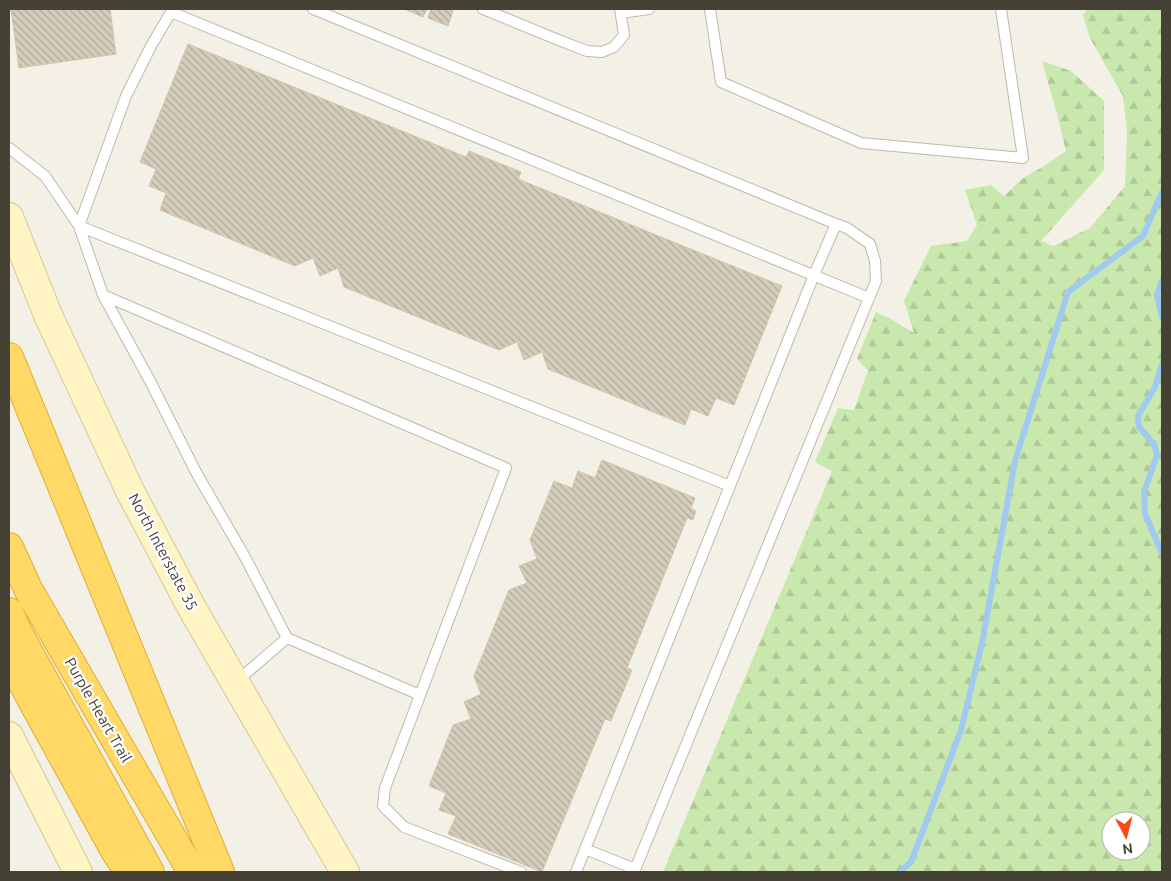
<svg xmlns="http://www.w3.org/2000/svg" width="1171" height="881" viewBox="0 0 1171 881" font-family="Ubuntu,sans-serif">
	<defs>
		<pattern id="forest-firs" width="22" height="20" patternUnits="userSpaceOnUse" patternTransform="scale(1.25)"><rect width="22" height="20" fill="#c9e8ae"/><path d="M5 1l3.5 6h-7zM16 11l3.5 6h-7z" fill="#aec896"/></pattern>
		<pattern id="building-back-hatch" width="6" height="6" patternUnits="userSpaceOnUse" patternTransform="scale(1.25)"><rect width="6" height="6" fill="#d5cdbb"/><path d="M-1 5l2 2M0 0l6 6M5-1l2 2" fill="none" stroke="#afa899"/></pattern>
	</defs>
	<rect width="100%" height="100%" fill="#f3f0e6"/>
	<!-- forest -->
	<path fill="url(#forest-firs)" fill-rule="evenodd" d="M1087,9H1162V872H663L832,471L815,462L838,408L854,410L868,370L857,359L876,312L889,318L914,333L904,301L931,246L967,241L977,225L965,190L991,185L1004,196L1022,179L1044,166L1066,151L1057,114L1042,61L1071,71L1104,101V170L1041,241L1053,246L1090,228L1125,186L1127,132L1123,96L1090,38L1083,15ZM1111,821H1141V851H1111Z"/>
	<g fill="none" stroke-linecap="round" stroke-linejoin="round">
		<!-- stream -->
		<path stroke="#a1caf1" stroke-width="6" d="M1162,281L1157,295L1162,317
			M1162,364L1155,387L1138,416L1139,427L1154,444L1157,455L1144,492L1145,514L1162,553
			M900,872L911,862L961,730L982,643L1015,461L1068,292L1143,236L1162,192"/>
	</g>
	<!-- building -->
	<path fill="url(#building-back-hatch)" stroke="#d0c5ae" d="M11,9H110L116,54L19,68Z
		M404,9H427L423,17Z
		M431,9H447L453,11L448,26L428,18Z
		M188,44L466,157L469,151L521,172L518,179L782,286L734,405L716,398L708,416L691,409L685,425L548,369L542,352L524,360L517,342L499,350L344,287L338,268L320,276L313,258L295,266L160,210L166,193L149,186L156,169L140,162Z
		M602,460L695,498L691,508L696,511L693,520L687,518L627,668L632,670L611,721L605,719L542,872L448,834L456,816L439,810L446,793L429,786L453,725L471,719L464,702L481,694L474,676L509,590L527,583L519,566L537,559L530,540L554,481L572,488L578,471L595,478Z"/>
	<g fill="none" stroke-linecap="round" stroke-linejoin="round">
		<defs>
			<path id="service" d="M313,9L836,224
				M483,9L556,39L587,51L602,52L614,47L624,35L620,9
				M710,9L721,82L861,143L1023,158L1001,9
				M171,12L869,298
				M621,13L649,9
				M9,148L45,176L79,226L103,295L506,468L385,788L383,806L404,827L521,872
				M79,226L730,486
				M79,226L126,96L151,46L171,12L174,9
				M103,295L150,381L197,474L245,557L287,638
				M236,682L287,638L420,695
				M585,849L635,869
				M576,872L814,275L836,224L847,228L870,244L875,261L876,281L634,872"/>
			<path id="secondary" d="M9,217L48,315L130,491L193,610L345,872
				M9,736L78,872"/>
			<path id="motorway" d="M9,357L220,872
				M9,547L28,589L192,872
				M9,612L18,633L150,872
				M9,657L35,706L115,851L129,872"/>
		</defs>
		<!-- service casing -->
		<use href="#service" stroke="#bfb9a8" stroke-width="12"/>
		<!-- secondary casing -->
		<use href="#secondary" stroke="#d4c895" stroke-width="30"/>
		<!-- motorway casing -->
		<use href="#motorway" stroke="#dfae34" stroke-width="30"/>
		<!-- service -->
		<use href="#service" stroke="#fff" stroke-width="10"/>
		<!-- secondary -->
		<use href="#secondary" stroke="#fff5c4" stroke-width="28"/>
		<!-- motorway -->
		<use href="#motorway" stroke="#ffd865" stroke-width="28"/>
	</g>
	<g text-anchor="middle" stroke-width="4.5" stroke-linejoin="round" paint-order="stroke">
		<!-- street labels -->
		<g font-size="15" fill="#464135" stroke="#fff">
			<text transform="translate(163 552) rotate(62)" y="5">North Interstate 35</text>
			<text transform="translate(98 710) rotate(60)" y="5">Purple Heart Trail</text>
		</g>
	</g>
	<!-- border -->
	<rect width="1171" height="881" fill="none" stroke="#464135" stroke-width="20"/>
	<!-- north arrow -->
	<g transform="translate(1126 836) rotate(173)"><circle r="24" fill="#ffffff" stroke="#b5b3ae"/>
	<path d="M0-4L9 19L0 12L-9 19Z" fill="#fc4914"/>
	<text y="-8" font-size="14" font-weight="bold" text-anchor="middle" fill="#464135">N</text>
	</g>
</svg>
